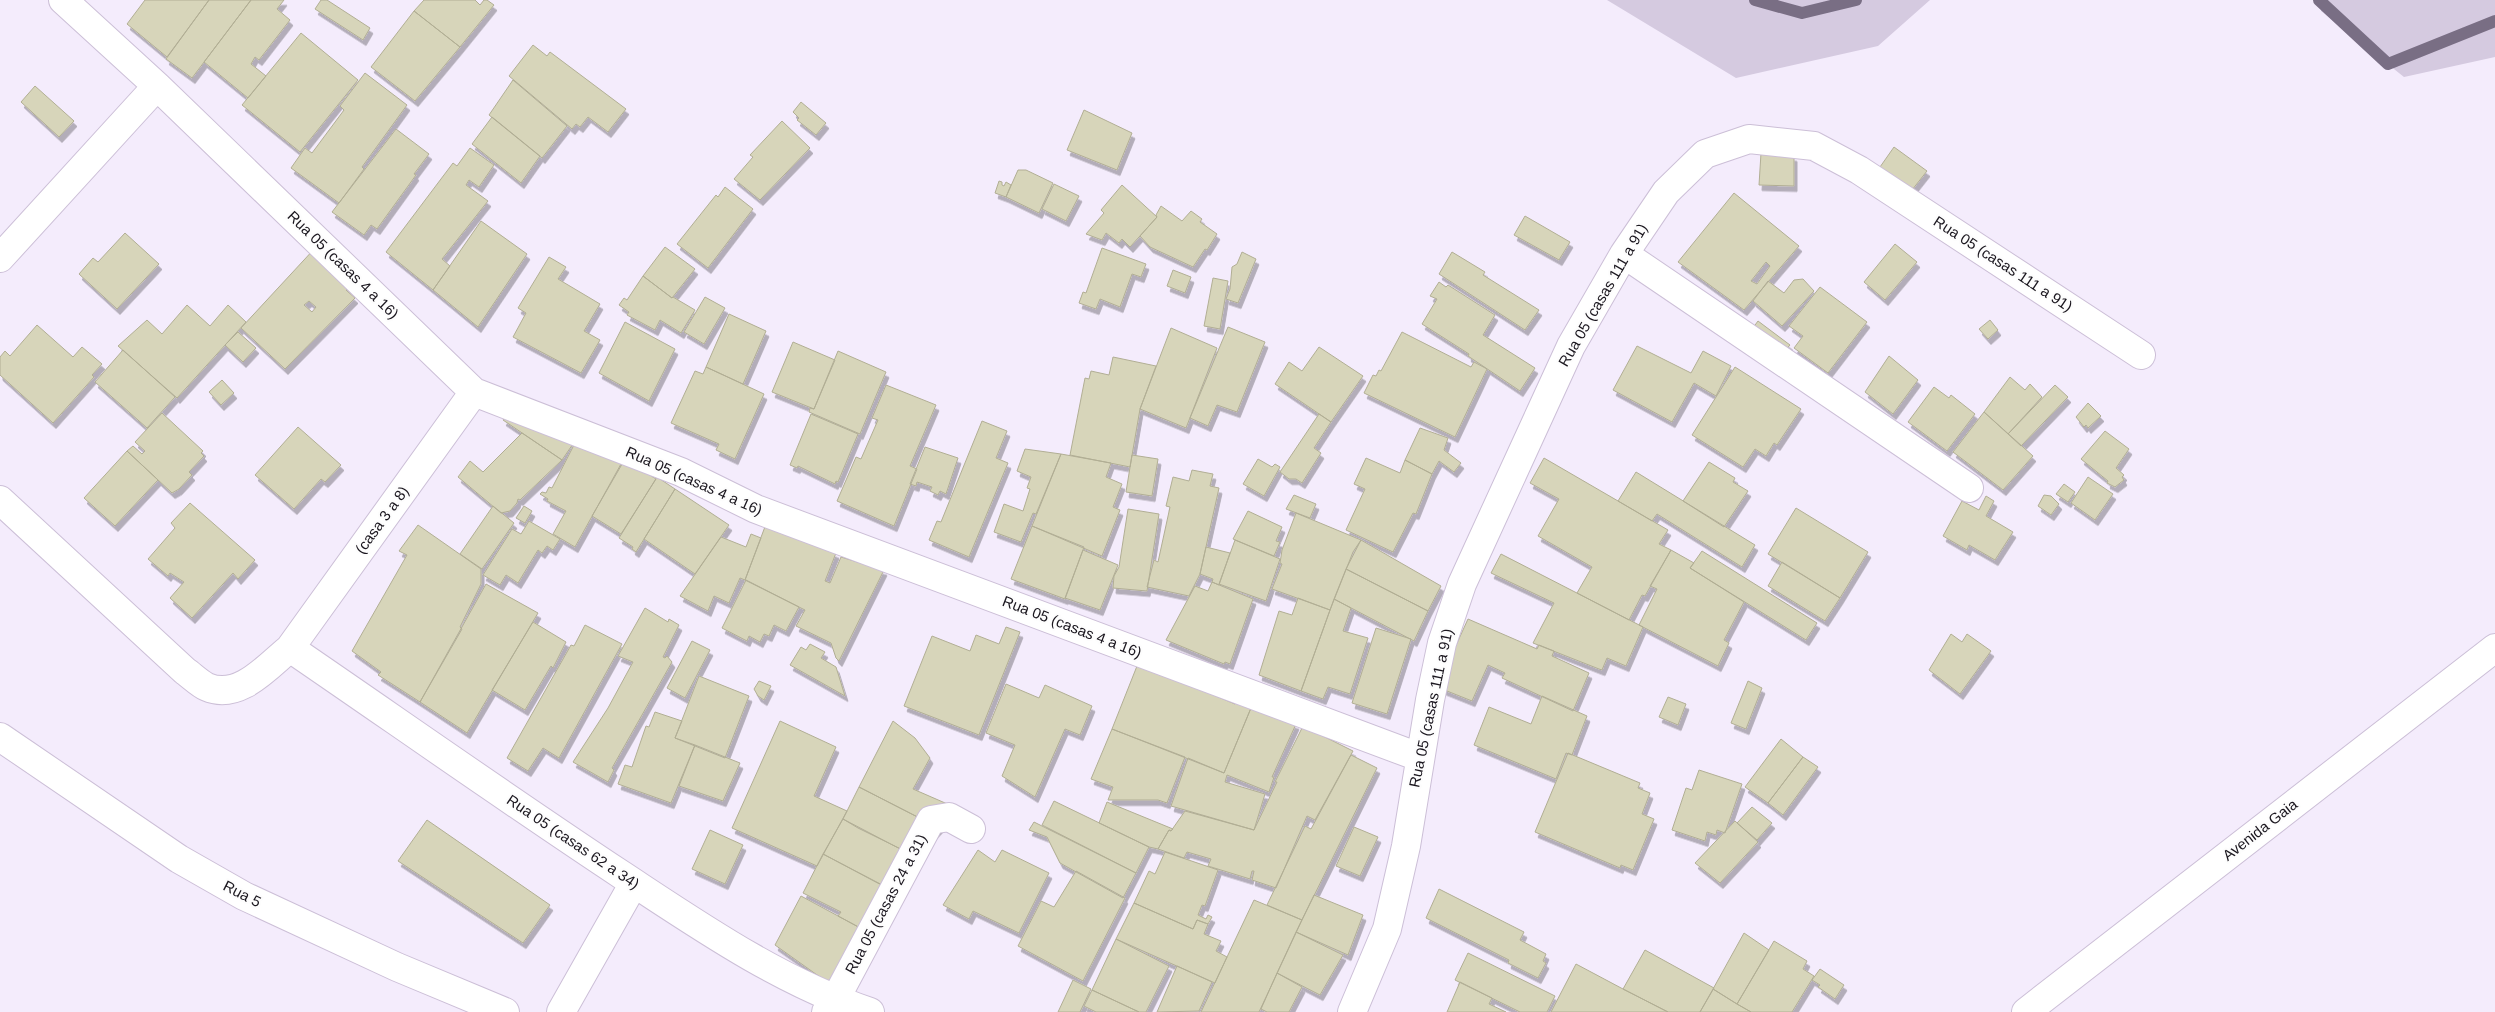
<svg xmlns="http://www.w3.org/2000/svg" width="2495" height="1012" viewBox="0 0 2495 1012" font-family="Helvetica,sans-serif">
	<defs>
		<filter id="shadow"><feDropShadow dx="3" dy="5.5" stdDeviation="0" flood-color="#0004"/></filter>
	</defs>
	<rect width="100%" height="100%" fill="#f4ecfc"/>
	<!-- green -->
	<path fill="#d5cae0" d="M1607,0H1930L1878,46L1736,78Z
		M2321,0H2495V57L2404,77L2321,11Z"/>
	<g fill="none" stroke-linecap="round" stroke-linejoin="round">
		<!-- stream -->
		<path stroke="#796e84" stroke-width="12" d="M1755,0L1802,13L1856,0
			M2319,0L2388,64L2495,21"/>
	</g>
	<!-- building -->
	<path fill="#d7d5ba" stroke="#b1ae94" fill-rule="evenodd" filter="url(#shadow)" d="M145,0H209L167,57L127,24Z
		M209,0H251L192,78L166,59Z
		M251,0H284L277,9L290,20L259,60L255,57L251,64L266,76L248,98L204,62Z
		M321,0H327L370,28L363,40L315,9Z
		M424,0H475L480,5L484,0H487L494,5L460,47L414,11Z
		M414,11L460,47L415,101L371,67Z
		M301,33L358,80L300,152L242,105Z
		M533,45L547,56L550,52L626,109L608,132L588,117L580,127L576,124L572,129L509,76Z
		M365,73L407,105L362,167L364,169L339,203L291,168L305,148L312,153L344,110L340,106Z
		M513,80L567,126L542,158L489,115Z
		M35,86L74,121L59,137L21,102Z
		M801,102L826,123L816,135L797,120L799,118L793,112Z
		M1084,110L1132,133L1117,170L1067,150Z
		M492,117L540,156L521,183L472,144Z
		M782,121L810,148L760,200L734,179L753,157L750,155Z
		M396,129L429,154L414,174L416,175L377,229L371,225L364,235L332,212Z
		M1894,147L1927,171L1912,190L1880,167Z
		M470,148L494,165L479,187L469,180L466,185L488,201L442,259L450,266L433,290L386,252L453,163L457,166Z
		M1761,153L1794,156V186L1759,185Z
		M1018,170H1026L1053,183L1039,213L1006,197Z
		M999,181L1002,182V185L1004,186L1006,182L1011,185L1006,197L995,193Z
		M1054,184L1079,196L1066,221L1042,209Z
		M1122,185L1157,217L1130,247L1122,239L1119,243L1106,233L1102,240L1086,234L1104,213L1101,210Z
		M725,187L753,209L708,268L677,244L716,195L718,197Z
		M1734,193L1799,246L1744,310L1678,262ZM1766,262L1770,266L1757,284L1751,281Z
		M1161,206L1182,221L1191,211L1202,219L1200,222L1217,234L1207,250L1205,249L1193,267L1150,247L1140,236L1157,217L1156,215Z
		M1525,216L1570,242L1559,260L1514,235Z
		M481,221L527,254L478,327L433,290Z
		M125,233L159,264L117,309L79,274L93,258L98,262Z
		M1895,244L1917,262L1885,300L1864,282Z
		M316,247L351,285L346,290L355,298L285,369L241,328ZM309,301L316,307L312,312L304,305Z
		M665,247L695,269L672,298L643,276Z
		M1102,248L1146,264L1141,277L1132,274L1120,307L1100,299L1096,309L1079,303L1083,292L1086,293Z
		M1242,252L1256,259L1238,303L1226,299L1230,289L1232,267L1237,264Z
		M1452,252L1485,272L1483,275L1539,310L1525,330L1439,274Z
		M549,257L566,267L558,279L600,304L584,331L600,340L581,373L513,337L526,313L518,308Z
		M1173,270L1191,277L1185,293L1167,286Z
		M643,276L672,298L673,297L695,310L681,333L660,320L655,330L627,315L629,312L619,305L624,298L627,300Z
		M1213,278L1228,281L1220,329L1204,326Z
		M1803,279L1814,291L1782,326L1753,301L1768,281L1784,293L1794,280Z
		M1439,282L1446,287L1448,285L1495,315L1483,335L1535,368L1520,391L1468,356L1469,354L1422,324L1437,299L1430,296Z
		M1820,287L1867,322L1828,373L1794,348L1803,336L1789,326Z
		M705,297L725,308L704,344L684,332Z
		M187,305L210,326L228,305L246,322L177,398L118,346L147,320L162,334Z
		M729,314L766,331L743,384L706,367Z
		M1990,320L1998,330L1988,339L1979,329Z
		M1758,321L1790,345L1784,352L1747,336Z
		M625,322L675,349L649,401L599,373Z
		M37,325L73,357L82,347L102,364L92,375L94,377L53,423L0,375V357L5,351L10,356Z
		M1228,327L1265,342L1237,412L1217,405L1208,426L1190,418Z
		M1171,328L1217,348L1186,428L1140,409Z
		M238,332L256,348L243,362L225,345Z
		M1402,332L1471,367L1474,362L1487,369L1455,437L1364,393L1373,375L1376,376L1379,370L1381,371Z
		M793,342L835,360L814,409L772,392Z
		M1637,346L1691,373L1703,351L1731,366L1716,396L1694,383L1672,422L1613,390Z
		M1319,347L1363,376L1331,422L1275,384L1289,362L1302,371Z
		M123,350L175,397L147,428L95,382Z
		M838,351L886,372L860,434L809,412L810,408L814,409Z
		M1889,356L1918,380L1893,414L1865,392Z
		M1113,357L1156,366L1140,409L1130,467L1070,455L1085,378L1089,379L1091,371L1109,375Z
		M706,367L764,394L735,459L716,450L719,444L671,423L695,371L703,374Z
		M1735,367L1801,409L1777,445L1774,443L1766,456L1755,449L1743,467L1692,435Z
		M2010,377L2025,390L2030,384L2042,397L2008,434L1984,412Z
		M222,380L234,393L221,405L209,392Z
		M886,385L936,405L910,466L917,469L894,526L837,501L856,457L861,459L878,420L872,418Z
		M2055,385L2068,397L2021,446L2008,434Z
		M1934,387L1949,398L1951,395L1975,414L1947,451L1908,422Z
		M520,399L577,438L562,460L503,420Z
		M2088,403L2101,416L2088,428L2086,425L2084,427L2076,417Z
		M1984,412L2033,456L2003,490L1953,452Z
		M162,413L203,451L201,453L204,456L189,472L192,475L179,489L172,493L127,451L133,446L142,454L145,451L135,442Z
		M811,414L858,434L838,482L836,481L835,484L798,466L797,468L790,465Z
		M1319,414L1331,422L1314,448L1321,453L1302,483L1296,479H1289L1280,472Z
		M982,421L1007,431L996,458L1008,463L969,557L929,540L937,521L941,522Z
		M298,427L341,465L325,482L321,479L294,509L255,475Z
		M1420,428L1448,438L1444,450L1461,463L1454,472L1439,461L1432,474L1405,460Z
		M2105,431L2129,449L2116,468L2124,475L2122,477L2124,480L2115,487L2107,483L2108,481L2081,459Z
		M522,433L562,460L520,500L518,499L517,503L510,511L501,513L458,477L470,461L483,472Z
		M575,443L626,455L575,547L553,534L566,511L547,501L548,499L540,494L542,492L546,493L549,487L552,488Z
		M925,447L958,458L946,494L940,491L938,495L930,491L932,487L917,482L916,486L910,484Z
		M1025,449L1061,454L1036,514L1033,513L1021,542L994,532L1004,504L1023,511L1030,489L1027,488L1031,477L1017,471Z
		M127,451L158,480L115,526L84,498Z
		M1061,454L1111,463L1106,477L1122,484L1113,507L1120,510L1102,556L1032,526Z
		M1132,455L1158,459L1152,496L1126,492Z
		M1366,458L1400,473L1405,460L1432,474L1416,514L1413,513L1393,552L1346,530L1365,489L1354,484Z
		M1544,458L1668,530L1659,544L1671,550L1645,596L1642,595L1629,620L1577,593L1592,567L1538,536L1559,499L1530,483Z
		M625,459L656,479L621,534L592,516Z
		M1258,459L1272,467L1275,464L1280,467L1264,496L1243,484Z
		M1709,462L1735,478L1733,482L1748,491L1724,527L1683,501Z
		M1192,470L1213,474L1210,486L1219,488L1200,574L1189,596L1147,587L1154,560L1158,562L1170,507L1166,506L1173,477L1189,481Z
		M1636,472L1755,545L1742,567L1657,514L1652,521L1618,501Z
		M657,477L675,489L636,552L632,549L633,547L619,538Z
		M2088,477L2113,494L2095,520L2071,503Z
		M2064,484L2075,492L2068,502L2056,494Z
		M675,489L729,525L695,574L644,539Z
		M1294,495L1316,504L1310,518L1286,509Z
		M2044,495L2051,496L2059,504L2051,515L2038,506Z
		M1986,496L1994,501L1986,516L2013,532L1995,560L1969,545L1967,550L1943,536L1962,501L1979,510Z
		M190,503L255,560L238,579L233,573L192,618L170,598L184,582L170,573L168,576L148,559L175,528L171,523Z
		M493,506L514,523L482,569L460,554Z
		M524,506L532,511L525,523L516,518Z
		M1796,508L1868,552L1840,598L1768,554Z
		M1128,509L1159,514L1147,591L1113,588L1114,576L1119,567Z
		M1248,511L1282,527L1276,541L1280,542L1274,556L1233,539Z
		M1296,513L1361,540L1353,552L1330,610L1272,589L1282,564L1280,563L1282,550Z
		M529,521L560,539L553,550L547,546L542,553L538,550L518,583L506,575L500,585L483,575L512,529L521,534Z
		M766,524L836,553L825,581L830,583L841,557L884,570L839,661L836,658L831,643L796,626L805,610L745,580Z
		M418,525L481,569V584L460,627L462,629L420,702L378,675L381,672L352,651L407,555L399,551Z
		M1032,526L1084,547L1065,599L1011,579Z
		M751,534L761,538L745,580L740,578L729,603L714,596L708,611L680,596L721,537L746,547Z
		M1235,540L1280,559L1266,601L1219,584Z
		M1361,540L1441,586L1428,611L1346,569Z
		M1206,547L1230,553L1219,585L1212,582L1213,579L1200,574Z
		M1083,550L1118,565L1100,610L1065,598Z
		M1671,550L1694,563L1690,568L1744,602L1724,640L1729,643L1718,666L1639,625L1657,589L1650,586Z
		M1702,551L1817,623L1806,640L1690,568Z
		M1501,554L1643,627L1626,666L1607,658L1602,670L1599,669L1533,643L1554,603L1491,573Z
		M1782,562L1840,598L1825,621L1768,586Z
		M1346,569L1428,611L1414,641L1334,599Z
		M746,580L799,607L786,631L774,625L769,636L764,634L760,642L749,636L747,641L722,628Z
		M1212,582L1253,599L1230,664L1225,662L1224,664L1166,640L1195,586L1208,591Z
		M486,584L538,613L467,733L420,702Z
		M1298,598L1330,610L1301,691L1259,675L1279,611L1292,615Z
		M1334,599L1351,608L1343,631L1368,638L1350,694L1328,687L1323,699L1301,691Z
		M645,608L668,622L669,619L679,625L663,657L665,658L667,656L672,662L612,768L614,770L608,782L573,762L608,708L633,662L618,656Z
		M1468,619L1537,649L1539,645L1554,651L1552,656L1589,673L1573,711L1502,678L1505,673L1488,665L1472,701L1437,687Z
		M533,622L566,642L553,668L551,666L525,710L492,690Z
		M585,625L622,644L559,758L543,748L528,771L507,758L571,645L574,646Z
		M1006,627L1020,632L979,735L904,706L932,636L970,651L976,635L999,644Z
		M1376,628L1411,639L1387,714L1352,703Z
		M1951,634L1962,642L1967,634L1991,651L1960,694L1929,670Z
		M692,641L710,650L685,698L667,688Z
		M810,644L825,652L821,658L836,667L845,696L790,665L801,647L806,650Z
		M1137,666L1163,676L1164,674L1235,704L1236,701L1251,708L1224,773L1112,729Z
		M699,676L749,696L725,758L675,738Z
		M759,681L771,686L764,700L758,696L754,689Z
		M1748,681L1762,688L1746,729L1731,723Z
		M1006,684L1039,698L1045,685L1092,706L1080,735L1065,729L1035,797L1002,776L1015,745L986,733Z
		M1542,696L1587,716L1572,755L1566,753L1556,779L1474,745L1489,707L1531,724Z
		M1668,697L1686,704L1678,725L1659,717Z
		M1251,708L1296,724L1272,777H1274L1269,792L1227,775L1225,782L1265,794L1254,830L1171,806L1188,758L1224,773Z
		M655,712L682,721L675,738L695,745L671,803L618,784L625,765L632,767L646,726L649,727Z
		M780,721L836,747L814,796L847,811L817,866L732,828Z
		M893,721L915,738L930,758L913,789L952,806L939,828L859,787Z
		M1303,726L1353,751L1315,820L1307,816L1276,888L1252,880L1254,871H1252L1250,879L1208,866L1211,859L1187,852L1184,858L1158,849L1169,830L1171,831L1185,811L1254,830L1277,782H1275Z
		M1112,729L1185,757L1167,803L1158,800H1108L1113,787L1091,779Z
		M1781,739L1803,757L1768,803L1745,787Z
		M695,745L740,763L723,801L679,786Z
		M1568,753L1640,783L1638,788L1650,793L1642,814L1654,819L1633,870L1621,865L1620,868L1535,832Z
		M1351,755L1377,768L1302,920L1267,905L1305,826L1311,829Z
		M1803,757L1818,767L1783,815L1768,803Z
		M1699,770L1742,784L1725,833L1717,830L1716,835L1707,832L1705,841L1672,830L1686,788L1692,790Z
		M859,787L939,828L913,855L858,828L843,819Z
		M1054,801L1149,847L1136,873L1042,825Z
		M1107,802L1173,829L1171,831L1169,830L1158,849L1149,847L1099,823Z
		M1752,807L1772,823L1757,840L1737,823Z
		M843,819L906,852L890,889L823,854Z
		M427,820L550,905L523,943L398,861Z
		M1735,821L1758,842L1720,883L1695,863Z
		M1034,822L1136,873L1123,898L1060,863L1047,837L1029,830Z
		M1354,827L1378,837L1360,876L1336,866Z
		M710,830L743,845L725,884L692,869Z
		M978,850L995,862L1002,850L1049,873L1019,933L973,911L969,919L943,905Z
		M1165,852L1218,870L1205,906L1202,905L1198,915L1206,919L1208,915L1212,917L1208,924L1197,920L1193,929L1134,903L1149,871L1155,874Z
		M823,854L887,888L864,930L838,916L841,912L803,893Z
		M1076,871L1125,898L1083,981L1018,946L1041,901L1054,907Z
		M1439,889L1524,932L1520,940L1546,954L1543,961L1546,963L1538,978L1508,963L1509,960L1426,918Z
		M1314,895L1363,915L1348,955L1296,932Z
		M801,896L864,930L848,997L775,945Z
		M1254,900L1302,920L1259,1012H1201Z
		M1134,903L1193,929L1197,920L1208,924L1204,934L1221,941L1216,951L1227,957L1215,983L1116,939Z
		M1296,932L1343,955L1320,995L1277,973Z
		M1744,933L1769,950L1737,1004L1713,989Z
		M1116,939L1169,966L1146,1012H1139L1092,990Z
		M1774,941L1807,961L1803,969L1814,976L1792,1012H1751L1737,1004Z
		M1645,950L1714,988L1700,1012H1668L1623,989Z
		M1468,953L1555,996L1547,1012H1520L1455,980Z
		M1576,964L1623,989L1668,1012H1551Z
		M1177,966L1212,982L1199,1011L1157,1012Z
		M1820,969L1844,985L1835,999L1818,987L1820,985L1812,980Z
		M1277,973L1302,987L1289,1012H1267L1261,1009Z
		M1073,980L1091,989L1090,991L1080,1012H1058Z
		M1460,982L1492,998L1489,1004L1506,1012H1447Z
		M1713,989L1737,1004L1751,1012H1700Z
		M1092,990L1139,1012H1096L1084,1006Z"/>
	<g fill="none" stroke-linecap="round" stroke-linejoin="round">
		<defs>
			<path id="minor" d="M63,0L157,86L474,392L681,472L756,509L1419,757
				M1624,254L1969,488
				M0,258L157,86
				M0,500L185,671C192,676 200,684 207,687C239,701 268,666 290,648L474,392
				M290,648C401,724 510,801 622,875C701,927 779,981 870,1012
				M0,737L179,859L244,896L397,967L505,1012
				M561,1012L634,883
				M826,1012L835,1000L931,820L949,817L971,829
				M1352,1012L1387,929L1406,846L1430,700L1442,643L1462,584L1571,346L1624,254L1666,192L1705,154L1749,139L1814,146L1859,170L2141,355
				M2026,1012L2495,648"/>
		</defs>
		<!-- minor casing -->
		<use href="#minor" stroke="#ccbfd7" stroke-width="30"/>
		<!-- minor -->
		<use href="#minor" stroke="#fff" stroke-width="28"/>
	</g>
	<g text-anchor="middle" stroke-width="4.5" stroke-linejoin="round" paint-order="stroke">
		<!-- street labels -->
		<g font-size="15" fill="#1a161e" stroke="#fdfdfd">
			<text transform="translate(2003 264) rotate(33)" y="5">Rua 05 (casas 111 a 91)</text>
			<text transform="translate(343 265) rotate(44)" y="5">Rua 05 (casas 4 a 16)</text>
			<text transform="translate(1603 295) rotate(-60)" y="5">Rua 05 (casas 111 a 91)</text>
			<text transform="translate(694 481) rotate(24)" y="5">Rua 05 (casas 4 a 16)</text>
			<text transform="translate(382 520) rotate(-54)" y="5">(casa 3 a 8)</text>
			<text transform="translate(1072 627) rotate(21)" y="5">Rua 05 (casas 4 a 16)</text>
			<text transform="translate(1431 708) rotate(-78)" y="5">Rua 05 (casas 111 a 91)</text>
			<text transform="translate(2260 830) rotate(-38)" y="5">Avenida Gaia</text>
			<text transform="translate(573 842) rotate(34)" y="5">Rua 05 (casas 62 a 34)</text>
			<text transform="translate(242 894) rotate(27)" y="5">Rua 5</text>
			<text transform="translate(886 904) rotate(-62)" y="5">Rua 05 (casas 24 a 31)</text>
		</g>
	</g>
</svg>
